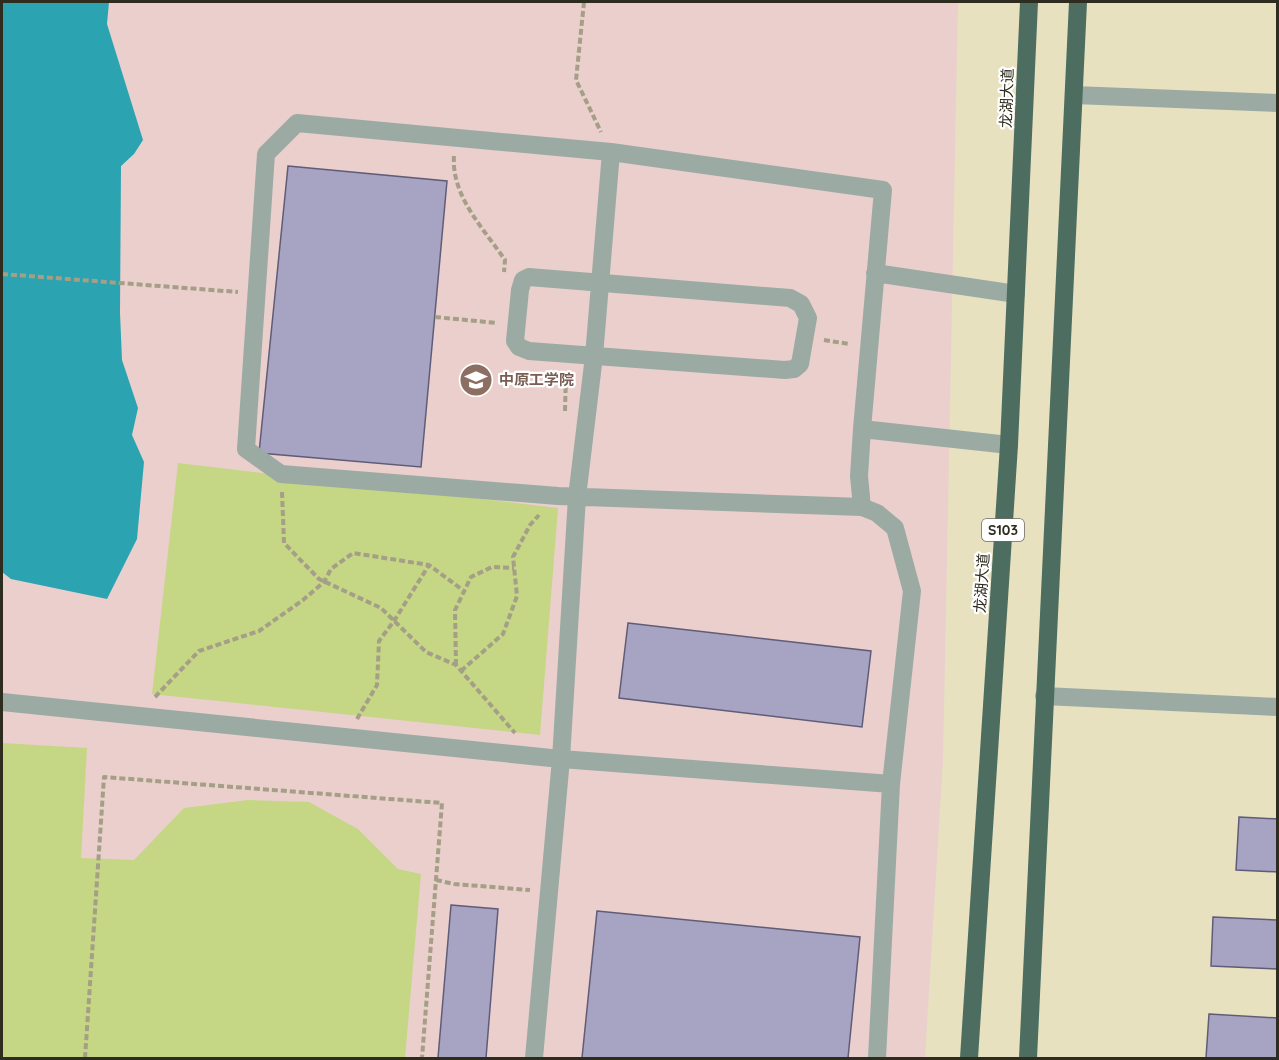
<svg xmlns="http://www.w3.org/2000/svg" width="1279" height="1060" viewBox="0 0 1279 1060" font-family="Quicksand,'Noto Sans SC',sans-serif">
	<rect width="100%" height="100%" fill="#e7e1c0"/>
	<!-- education -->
	<path fill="#eacfcc" d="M2,2H958L943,759L925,1058H2Z"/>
	<!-- green -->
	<path fill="#c5d784" d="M178,463L558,508L540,735L152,694Z
		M2,743L87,748L81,858L134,860L184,808L248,800L309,802L358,829L398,869L421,874L405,1058H2Z"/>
	<!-- water -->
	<path fill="#2ba3b0" d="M2,2H109L107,24L143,140L134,154L121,166L120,313L122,360L138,408L132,435L144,462L137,539L107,599L11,579L2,572Z"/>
	<!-- building -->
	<path fill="#a7a3c2" stroke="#605c78" stroke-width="1.5" d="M288,166L447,181L421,467L259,453Z
		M628,623L871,651L862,727L619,698Z
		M1239,817L1278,819V872L1236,870Z
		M451,905L498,909L486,1058H438Z
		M597,911L860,937L848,1058H582Z
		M1213,917L1278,920V969L1211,966Z
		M1209,1014L1278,1018V1058H1206Z"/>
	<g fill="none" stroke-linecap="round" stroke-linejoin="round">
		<!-- path -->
		<path stroke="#a49f86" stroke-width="4" stroke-dasharray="6 3" stroke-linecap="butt" d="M584,2L576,80L601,132
			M454,156C451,196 484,229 505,260L504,272
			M2,274L238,292
			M435,317L497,323
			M824,340L849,344
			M565,411L566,373
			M282,492L284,543L319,579L381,608L426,652L456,665L515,733
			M456,665L455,610L471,577L492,567L514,568
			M461,671L503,634L517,596L513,557L530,525L539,515
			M155,697L199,651L259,631L303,600L324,582L331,569L353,553L429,565L464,591
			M357,719L377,685L379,641L394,621L429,565
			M436,880L454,884L530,890
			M85,1058L104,777L442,803L422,1058"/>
		<!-- minor -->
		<path stroke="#9baba4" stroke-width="18" d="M1074,95L1278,103
			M875,273L1016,294
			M529,277L790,298L801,304L808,318L800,364L794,369L785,370L529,351L519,347L515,341L520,290L523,280Z
			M862,429L1009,445
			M862,507L558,496L281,474L246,449L266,154L297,123L611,152L883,190L862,429L859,476L862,507L877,513L895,528L912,591L891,784L877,1058
			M1044,696L1278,707
			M2,702L561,759L891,784
			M534,1058L561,759L577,497L594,356L611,152"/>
		<!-- highway -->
		<path stroke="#4c6d5f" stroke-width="18" d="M969,1058L1009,445L1029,2
			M1028,1058L1078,2"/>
	</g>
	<!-- icons -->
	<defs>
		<symbol id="university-disc" viewBox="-11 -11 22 22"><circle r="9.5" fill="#8d6e63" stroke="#fff"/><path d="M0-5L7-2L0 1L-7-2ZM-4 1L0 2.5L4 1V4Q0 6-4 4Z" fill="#fff"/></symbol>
	</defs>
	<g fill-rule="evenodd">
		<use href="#university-disc" x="457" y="361" width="38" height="38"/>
	</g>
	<g text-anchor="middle" stroke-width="4.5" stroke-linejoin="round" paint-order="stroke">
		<!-- shield labels -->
		<rect fill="#fff" stroke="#6d6b62" stroke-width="1.5" x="982" y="519" width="42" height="22" rx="4.5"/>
		<g font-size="14" font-weight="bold" fill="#2e2c1f">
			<text x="1003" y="535">S103</text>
		</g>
		<!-- street labels -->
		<g font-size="15" fill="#2e2c1f" stroke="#fff">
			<text transform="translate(1007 98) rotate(-88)" y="5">龙湖大道</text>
			<text transform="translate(982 583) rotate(-86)" y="5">龙湖大道</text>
		</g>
		<!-- education labels -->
		<g font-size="15" font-weight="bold" fill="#785e54" stroke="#fff" text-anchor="start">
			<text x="499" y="385">中原工学院</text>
		</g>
	</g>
	<!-- border -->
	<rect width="1279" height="1060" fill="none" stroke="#2e2c1f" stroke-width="6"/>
</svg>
